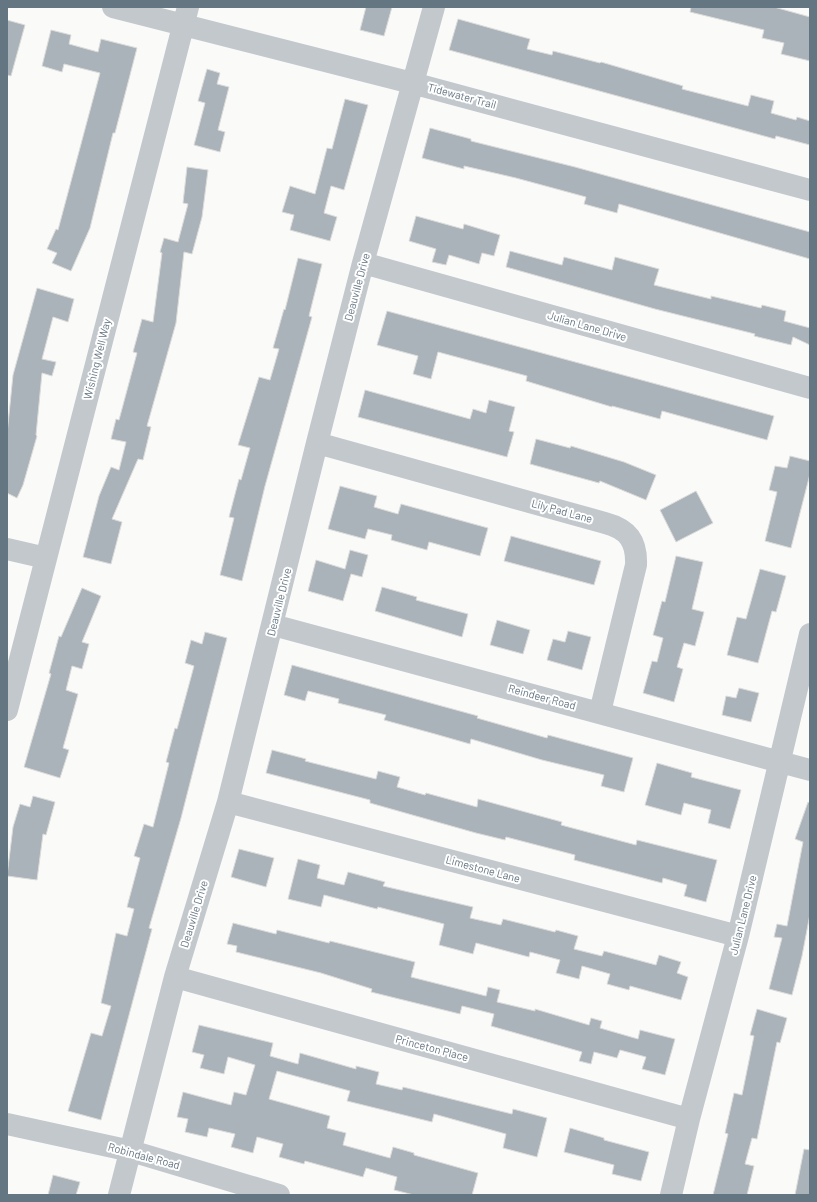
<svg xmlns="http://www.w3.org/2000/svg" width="817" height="1202" viewBox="0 0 817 1202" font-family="Barlow,sans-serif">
	<rect width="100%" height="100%" fill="#fafaf8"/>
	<!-- building -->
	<path fill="#aab3b9" stroke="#dcdcda" d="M366,7H392L384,36L360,30Z
		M691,7H774L810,17V61L781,54L784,43L762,38L764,30L690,12Z
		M458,19L530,39L527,49L552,55L553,51L600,63L601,62L683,86L682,89L748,106L751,95L774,101L771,113L796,120L797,117L810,121V145L776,136L775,139L449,50Z
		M7,20L25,25L11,76L7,75Z
		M51,30L71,35L69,44L98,52L101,39L137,48L115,133H113L90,228L71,271L52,263L57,253L47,249L56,229L58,230L100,73L64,64L62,72L42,66Z
		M207,69L220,73L217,84L229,87L218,130L225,132L220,152L194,145L205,103L198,101Z
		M345,99L368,105L344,190L331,186L324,213L337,217L330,241L290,230L294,215L282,212L290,186L315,194L327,148L332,149Z
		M430,128L471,139V141L575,167L810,232V259L619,204L617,213L584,204L586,197L516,178L464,166V169L422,158Z
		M187,167L208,170L202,217L192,254L184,252L176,323L147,426L151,427L143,460L138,459L112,519L122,522L111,564L83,557L99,496L111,467L119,470L126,442L111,439L116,419L119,420L137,353L133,352L142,319L153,322L162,253L160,252L164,238L178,242L188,204L183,203Z
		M416,216L463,229L464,224L500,235L494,256L482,253L479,264L449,255L446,265L432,262L436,249L409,241Z
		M510,251L562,265L564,257L612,270L615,257L659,269L654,285L711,299V296L761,308L762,305L786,311L784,321L810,328V345L793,337L791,345L754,336L755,334L655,309L506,267Z
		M298,258L322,264L309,316L312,317L265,486L242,581L220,575L234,518L229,517L239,479L241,480L250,448L238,445L259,377L270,380L279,349L273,348L284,309L285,310Z
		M37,288L74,299L68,322L53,317L42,359L56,362L52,376L42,373L36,435L37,436L23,485L17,498L7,493V434L13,375Z
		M387,311L774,416L767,440L662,411L660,419L612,406V407L526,381L527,376L438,352L431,379L413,374L418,356L377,345Z
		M365,390L470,419L473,409L486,413L489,400L515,407L509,431L514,432L507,457L358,417Z
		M536,439L570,448L571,446L624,462L656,475L646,500L600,481L599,483L530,464Z
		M790,456L810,461V474L791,548L765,541L777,492L769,490L775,466L787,468Z
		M340,486L377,496L374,507L398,514L401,504L488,528L480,556L429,542L427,550L391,540L392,535L368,529L365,539L328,529Z
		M696,491L713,523L676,542L660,510Z
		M511,536L601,561L594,585L504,561Z
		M350,550L368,555L362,577L351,574L343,601L308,591L316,560L345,569Z
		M676,556L703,562L692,609L704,612L695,646L684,643L677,667L683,669L674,702L643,693L652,661L657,662L663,638L653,635L662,601L665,602Z
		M760,569L786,576L776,612L772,611L758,663L727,655L737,617L746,619Z
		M382,587L417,597L416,600L468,614L462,637L375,611Z
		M82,588L101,596L82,642L89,644L82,669L72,666L66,690L78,694L63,748L69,750L60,778L24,767L51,674L49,673L59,636L61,637Z
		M497,620L530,630L523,654L490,645Z
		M568,631L591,637L582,670L547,660L553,639L565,642Z
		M205,632L227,638L181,818L149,928L152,929L101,1120L68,1111L91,1033L102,1036L111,1006L101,1003L116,933L127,936L134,909L127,907L140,858L134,856L144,824L153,827L169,763L166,762L175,728L177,729L194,666L185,663L191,640L202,644Z
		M292,665L478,716L477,718L547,738L548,735L633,758L624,792L601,786L604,775L542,760L471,739L470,744L435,734L384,720L386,715L338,703L339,699L308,691L305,701L284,695Z
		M739,688L759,693L751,722L722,715L726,696L736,698Z
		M272,750L306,759L305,761L376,779L378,771L400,777L397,787L425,795L426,793L477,807L478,799L562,822L561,825L636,845L637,840L717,860L706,902L684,896L687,885L663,878L662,883L628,874L574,860L575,855L506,837L505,840L476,833L370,803V800L266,773Z
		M657,763L692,773L691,777L741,790L730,829L708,823L711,810L684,803L681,815L645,805Z
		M33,796L55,802L46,835L43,834L37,880L7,876L13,827L20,804L30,807Z
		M808,802L810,803V914L802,956L792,995L769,989L782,938L774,937L777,924L787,926L803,842L795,839Z
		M239,849L274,858L266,887L231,877Z
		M298,859L320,865L317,878L344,885L348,872L385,882L383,886L473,907L470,918L501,925L503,919L555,932L556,930L578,936L574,949L602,956L604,951L656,965L659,955L681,962L677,973L688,977L681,1000L630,986L629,990L607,984L610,974L582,966L579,979L556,973L560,960L530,952L529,957L476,943L473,954L439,945L444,924L378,907L377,909L324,895L321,907L288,899Z
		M233,923L276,934L277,930L329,943L330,941L415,962L411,977L486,996L488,987L500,990L497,1002L535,1011V1009L589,1025L591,1018L602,1021L600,1028L638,1039L640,1030L675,1039L665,1075L642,1069L646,1057L620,1050L617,1058L594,1052L591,1064L579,1061L582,1052L491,1026L494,1014L462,1006L460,1014L371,992L372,989L321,973L236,952L237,946L227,944Z
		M757,1009L787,1018L780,1043L777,1042L757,1139L752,1138L745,1164L754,1166L747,1195H713L728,1134L725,1133L734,1093L742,1095L754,1036L750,1035Z
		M199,1025L273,1043L270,1056L298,1064L300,1053L356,1069V1066L379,1072L376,1084L402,1090L403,1087L512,1114L513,1109L547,1118L537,1157L503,1148L506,1134L434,1114L432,1122L347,1101L350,1091L277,1071L269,1099L330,1116L327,1128L346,1133L343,1145L390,1158L393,1147L414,1153V1155L478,1173L472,1195H414L394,1190L397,1177L366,1168L363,1177L305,1161L304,1164L279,1157L283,1144L257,1137L253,1153L231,1147L235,1134L209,1128L207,1137L185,1132L188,1119L177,1117L183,1092L231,1105L234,1092L246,1095L255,1065L228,1057L224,1074L200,1068L204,1055L192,1052Z
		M570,1128L604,1138V1140L649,1152L641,1181L612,1174L614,1165L564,1152Z
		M804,1149L810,1150V1195H795Z
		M53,1175L80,1182L76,1195H48Z"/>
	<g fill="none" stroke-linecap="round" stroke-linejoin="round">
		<!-- minor -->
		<path stroke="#c3c8cc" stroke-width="22" d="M113,7L412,83L810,190
			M363,263L810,388
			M317,443L605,523C628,529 637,541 636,565L600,712
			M7,549L46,558
			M273,625L810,770
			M7,710L188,7
			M228,802L738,936
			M175,977L689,1119
			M7,1124L131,1151L279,1195
			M119,1195L175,977L228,802L317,443L363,263L434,7
			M671,1195L689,1119L738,936L810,634"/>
	</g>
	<g text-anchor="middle" stroke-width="4" stroke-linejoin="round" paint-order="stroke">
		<!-- street labels -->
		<g font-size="11" fill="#657683" stroke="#fff">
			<text transform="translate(462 96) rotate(15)" y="4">Tidewater Trail</text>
			<text transform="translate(357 287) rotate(-75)" y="4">Deauville Drive</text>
			<text transform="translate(587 326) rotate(16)" y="4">Julian Lane Drive</text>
			<text transform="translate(97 359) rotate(-76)" y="4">Wishing Well Way</text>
			<text transform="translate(562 511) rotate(15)" y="4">Lily Pad Lane</text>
			<text transform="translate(279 602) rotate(-76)" y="4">Deauville Drive</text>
			<text transform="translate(542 697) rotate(15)" y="4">Reindeer Road</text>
			<text transform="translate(483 869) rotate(15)" y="4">Limestone Lane</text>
			<text transform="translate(194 914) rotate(-73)" y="4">Deauville Drive</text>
			<text transform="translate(743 915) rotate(-76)" y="4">Julian Lane Drive</text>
			<text transform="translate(432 1048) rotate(15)" y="4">Princeton Place</text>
			<text transform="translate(144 1156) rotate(15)" y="4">Robindale Road</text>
		</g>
	</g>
	<!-- border -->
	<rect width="817" height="1202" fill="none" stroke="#657683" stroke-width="16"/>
</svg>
